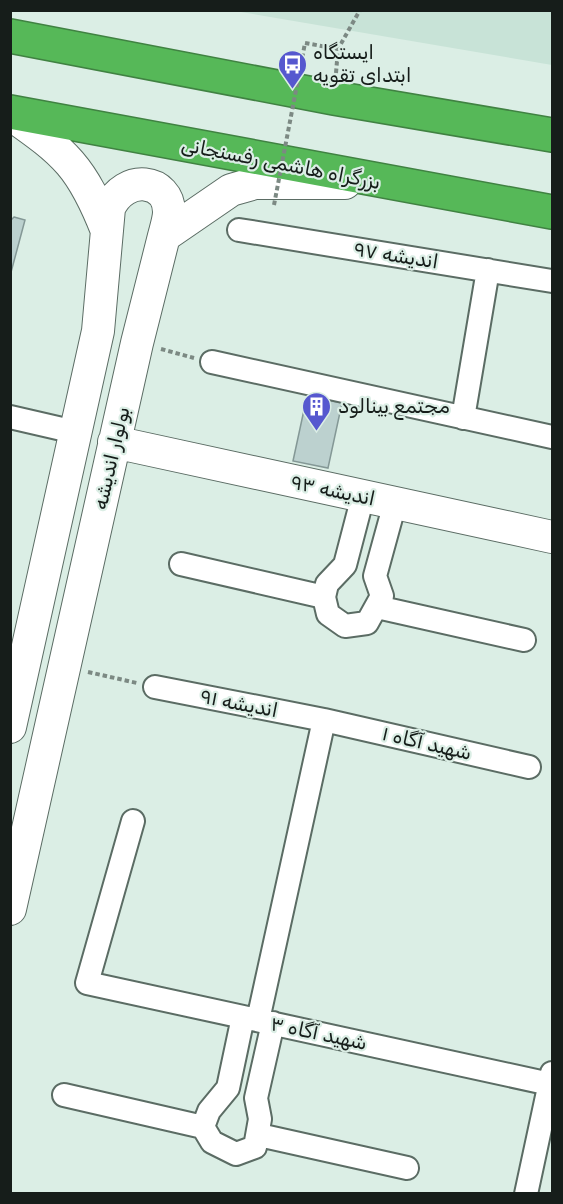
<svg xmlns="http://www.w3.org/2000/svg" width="563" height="1204" viewBox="0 0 563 1204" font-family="Rubik,Cairo,sans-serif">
	<rect width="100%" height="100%" fill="#dbeee5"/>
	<!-- built -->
	<path fill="#c8e3d7" d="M235,11H552V65Z"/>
	<!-- building -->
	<path fill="#bcd1cf" stroke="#849896" stroke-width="1.5" d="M14,217L25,220L10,276V221Z
		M307,396L342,403L328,468L293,461Z"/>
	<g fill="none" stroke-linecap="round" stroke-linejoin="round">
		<defs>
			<path id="street" d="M239,230L552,281
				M212,362L552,437
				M10,417L75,432
				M463,418L488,270
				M363,496L345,565L327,584L324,597L328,614L345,626L367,623L382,596L375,576L395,503
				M181,564L324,597
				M377,607L524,640
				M155,687L324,720L529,767
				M133,821L87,983L550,1084
				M243,1017L228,1088L209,1111L203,1127L212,1142L236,1154L255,1147L260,1119L256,1098L273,1023
				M258,1020L324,720
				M64,1095L203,1127
				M259,1135L407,1168
				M526,1194L552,1073"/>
			<path id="secondary" d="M10,114C66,153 82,167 107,231
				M114,442L552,537
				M10,727L98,331L109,208C125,173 169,179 169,212C169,219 166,228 164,236
				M10,909L137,343L164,236L231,190L255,183H345"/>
			<path id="highway" d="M10,36L334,98L552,135
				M10,112L552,212"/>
		</defs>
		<!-- street casing -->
		<use href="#street" stroke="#5b6c64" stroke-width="26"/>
		<!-- secondary casing -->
		<use href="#secondary" stroke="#5b6c64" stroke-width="34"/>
		<!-- highway casing -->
		<use href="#highway" stroke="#408242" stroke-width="36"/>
		<!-- path -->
		<path stroke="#7c8983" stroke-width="4" stroke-dasharray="4.5 3" stroke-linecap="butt" d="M305,43L338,49
			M336,73L338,49L360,10
			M161,349L194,358
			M88,672L137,683"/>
		<!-- street -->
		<use href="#street" stroke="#fff" stroke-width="22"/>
		<!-- secondary -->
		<use href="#secondary" stroke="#fff" stroke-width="32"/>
		<!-- highway -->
		<use href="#highway" stroke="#56b858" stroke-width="33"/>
		<!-- path-bridge -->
		<path stroke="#7c8983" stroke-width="4" stroke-dasharray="4.5 3" stroke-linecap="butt" d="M274,205L305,43"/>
	</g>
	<!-- icons -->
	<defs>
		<symbol id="bus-pin" viewBox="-11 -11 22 30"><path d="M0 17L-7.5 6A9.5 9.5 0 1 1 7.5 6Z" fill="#5658cf" stroke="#dbeee5"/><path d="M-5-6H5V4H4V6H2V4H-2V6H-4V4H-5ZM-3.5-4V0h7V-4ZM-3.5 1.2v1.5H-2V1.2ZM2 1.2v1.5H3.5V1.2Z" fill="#fff"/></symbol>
		<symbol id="building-pin" viewBox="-11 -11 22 30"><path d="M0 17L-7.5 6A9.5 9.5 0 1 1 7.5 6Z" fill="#5658cf" stroke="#dbeee5"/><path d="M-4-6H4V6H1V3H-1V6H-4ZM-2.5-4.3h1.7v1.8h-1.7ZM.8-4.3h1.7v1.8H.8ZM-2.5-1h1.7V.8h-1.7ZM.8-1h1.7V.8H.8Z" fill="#fff"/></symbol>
	</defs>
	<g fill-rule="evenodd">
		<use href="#bus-pin" x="276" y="48" width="33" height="45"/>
		<use href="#building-pin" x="300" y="390" width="33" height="45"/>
	</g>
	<g text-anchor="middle" stroke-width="4.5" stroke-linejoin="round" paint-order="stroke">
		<!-- poi labels -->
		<g font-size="20" fill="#161d1a" stroke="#dbeee5" text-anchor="start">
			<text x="313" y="59">ایستگاه<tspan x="313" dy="23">ابتدای تقویه</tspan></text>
			<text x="338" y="413">مجتمع بینالود</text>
		</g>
		<!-- street labels -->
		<g font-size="20" fill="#161d1a" stroke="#dbeee5">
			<text transform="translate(281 163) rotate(11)" y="7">بزرگراه هاشمی رفسنجانی</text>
			<text transform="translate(396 255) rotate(9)" y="7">اندیشه ۹۷</text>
			<text transform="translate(111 458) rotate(-77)" y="7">بولوار اندیشه</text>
			<text transform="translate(333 490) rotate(12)" y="7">اندیشه ۹۳</text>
			<text transform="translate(239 703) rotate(11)" y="7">اندیشه ۹۱</text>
			<text transform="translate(427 743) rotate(13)" y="7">شهید آگاه ۱</text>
			<text transform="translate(319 1033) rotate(12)" y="7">شهید آگاه ۳</text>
		</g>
	</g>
	<!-- border -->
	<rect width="563" height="1204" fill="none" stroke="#161d1a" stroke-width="24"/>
</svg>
